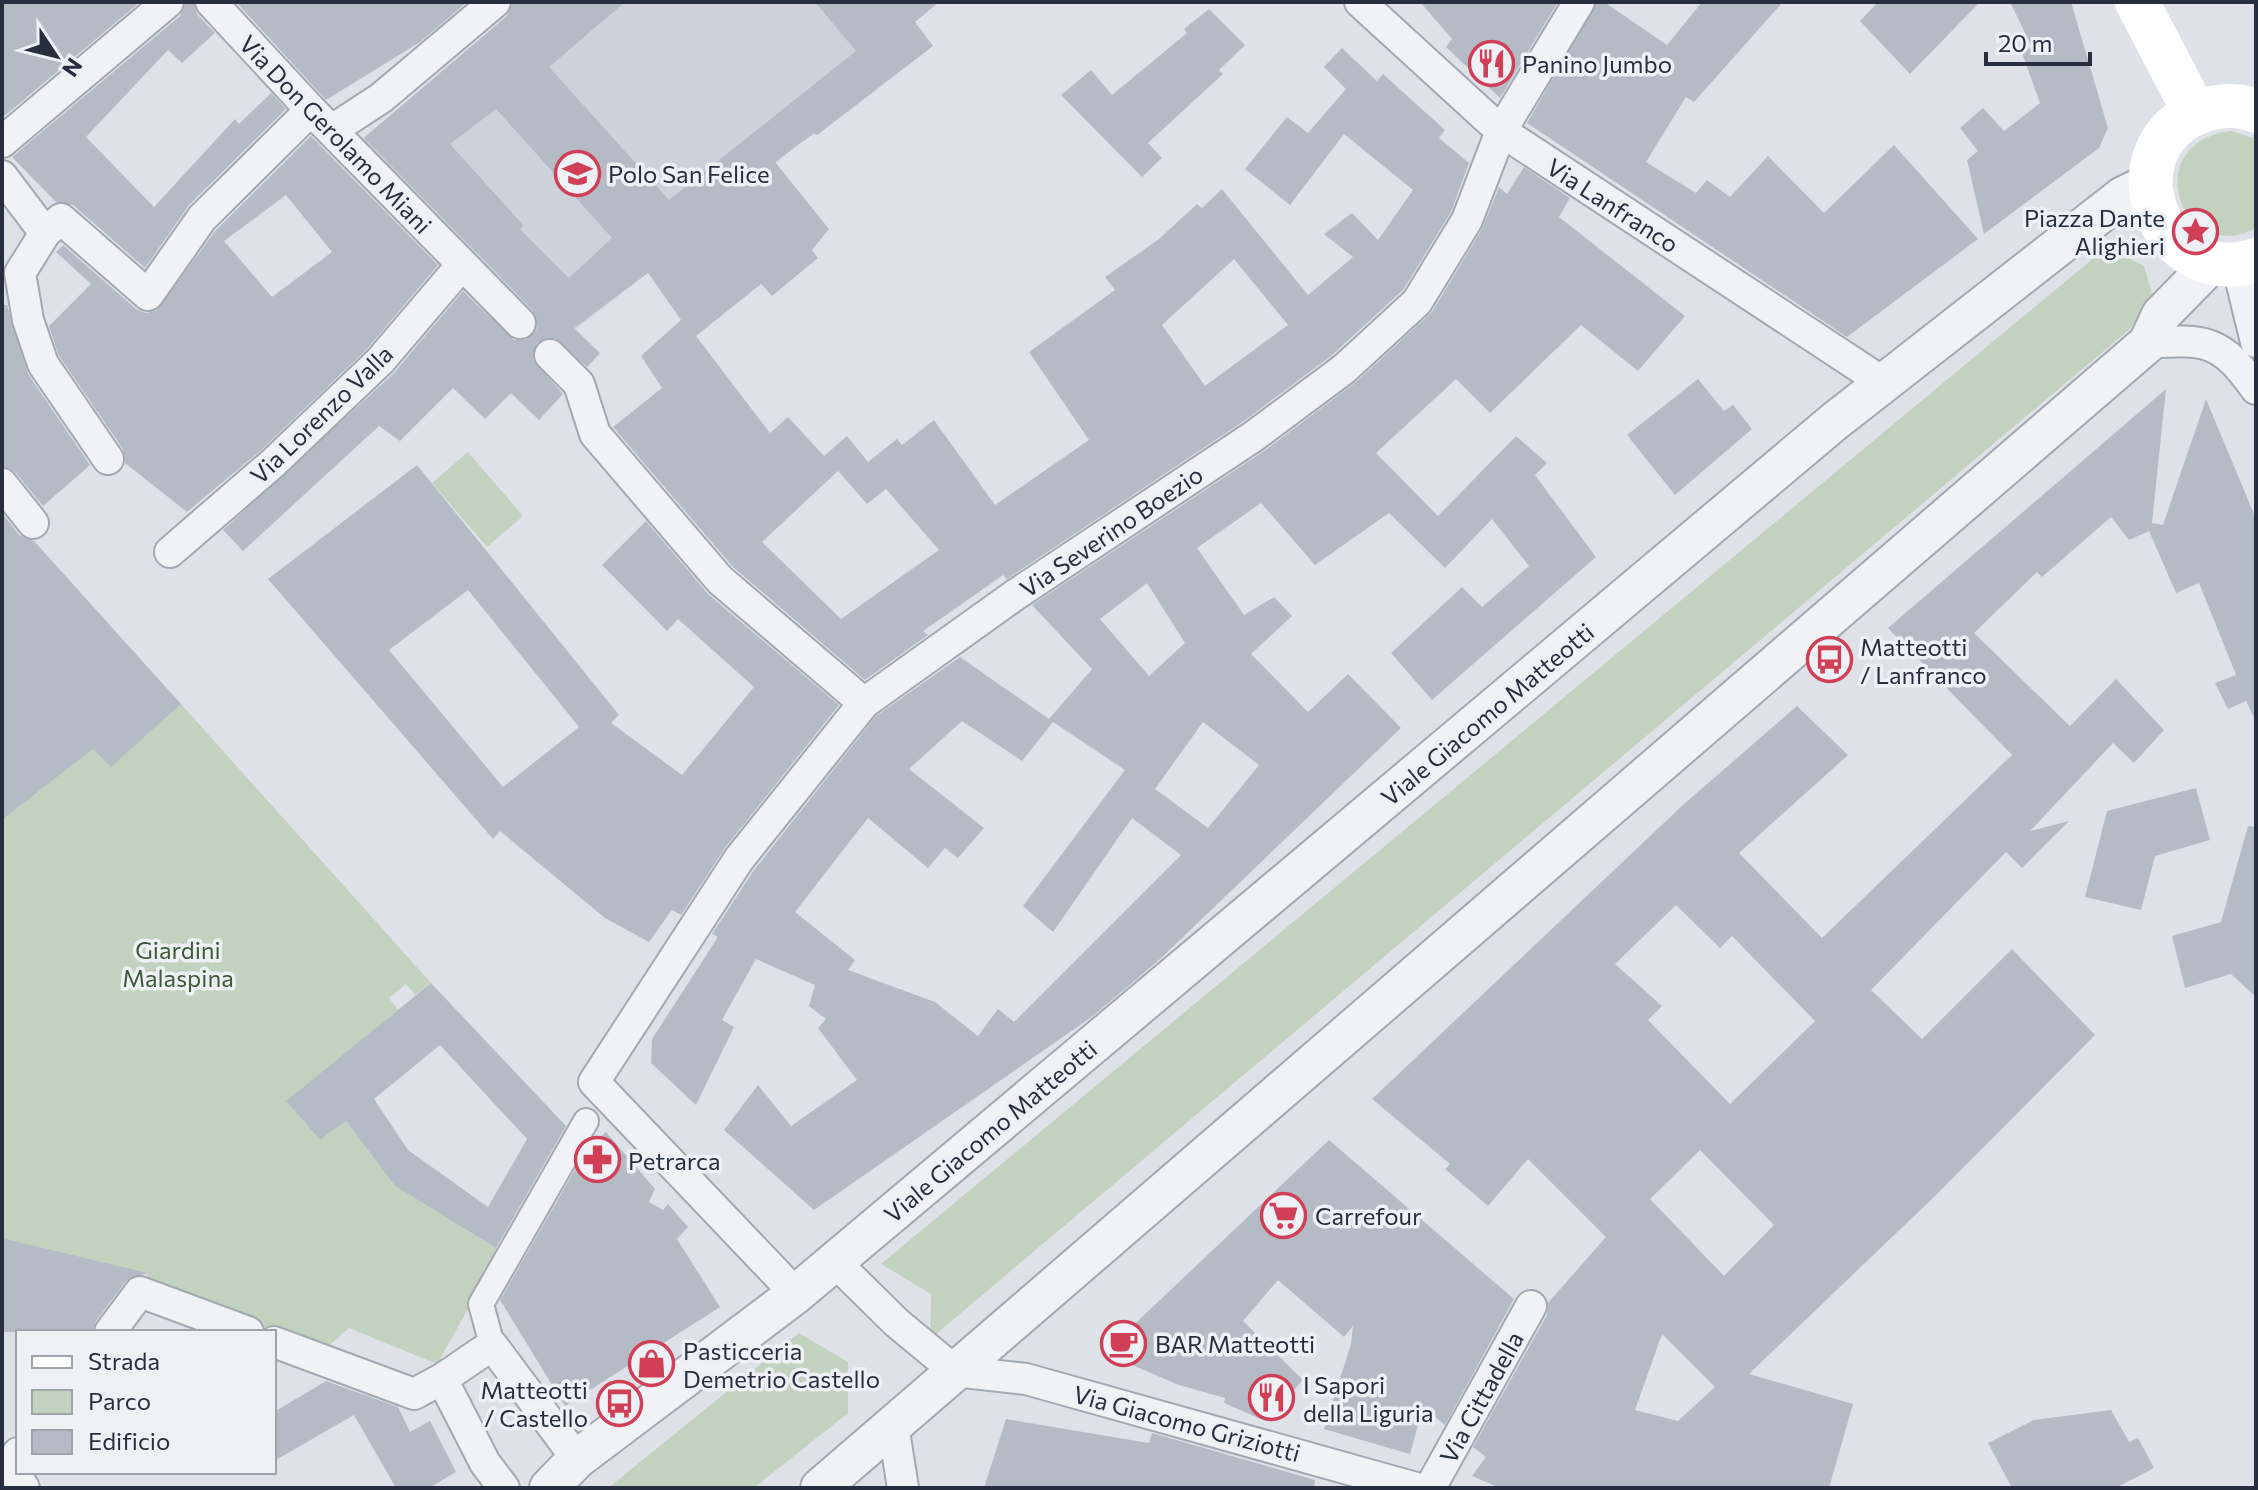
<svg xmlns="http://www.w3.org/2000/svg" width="2258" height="1490" font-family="Commissioner,sans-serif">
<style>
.built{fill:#ccd1da}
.green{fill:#c3d2be}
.building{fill:#b5bbc4;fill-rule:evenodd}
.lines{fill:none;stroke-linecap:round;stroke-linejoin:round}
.pedestrian-casing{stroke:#a3a9b2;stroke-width:28}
.minor-casing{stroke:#a3a9b2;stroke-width:34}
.tertiary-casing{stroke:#a3a9b2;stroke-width:42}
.pedestrian{stroke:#f0f2f6;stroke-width:24}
.minor{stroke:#f0f2f6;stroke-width:30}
.tertiary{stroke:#f0f2f6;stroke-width:38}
.secondary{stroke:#fff;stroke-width:44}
.labels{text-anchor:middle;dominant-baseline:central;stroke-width:7;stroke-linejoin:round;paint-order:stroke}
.poi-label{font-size:24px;fill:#272f3f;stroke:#edf0f5;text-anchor:start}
.street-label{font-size:24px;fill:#272f3f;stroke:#edf0f5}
.park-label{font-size:24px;fill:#3b5b34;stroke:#edf0f5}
</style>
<rect width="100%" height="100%" fill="#dee2e8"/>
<path class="built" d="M523,2H939L915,22L933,46L817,135L814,134L795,147L642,277L550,349L361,140Z"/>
<path class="green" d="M2231,131L2256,139V228C2182,268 2136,143 2231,131Z
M2107,247L2144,266L2156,307L930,1339L931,1294L881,1264Z
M468,452L523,516L487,547L432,483Z
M181,704L431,983L415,995L406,984L389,998L398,1010L286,1101L320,1140L346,1121L395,1186L501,1251L437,1364L349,1328L323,1351L152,1282L146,1274L2,1238V820L93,749L111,766Z
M799,1333L848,1362V1413L754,1488H608Z"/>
<path class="building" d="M2,2H140L2,118Z
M186,2H194L197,14L215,33L182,63L168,50L86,137L154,207L235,119L239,124L271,93L286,109L189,205L145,268L73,205L56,202L12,157L180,16Z
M236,2H467L420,42L326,100Z
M513,2H625L549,67L669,200L856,51L815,2H939L915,22L933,46L817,135L814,133L775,162L829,229L812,250L818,258L772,296L761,284L696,336L770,433L788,417L824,456L847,436L868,462L897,439L902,445L934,420L995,505L1089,440L1029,352L1115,290L1105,277L1159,239L1197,204L1202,208L1222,189L1308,295L1353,257L1324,234L1352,213L1378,240L1413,190L1344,134L1290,205L1245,169L1287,117L1308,133L1346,89L1324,67L1342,48L1377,81L1383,74L1445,130L1439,138L1469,163L1451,212L1403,290L1332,355L1244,421L1007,579L1003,575L959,606L923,631L928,635L865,680L733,567L613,427L662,388L641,356L681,320L648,273L574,328L600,353L587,367L555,338L537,343L533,360L563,394L539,420L511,393L485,419L453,388L400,441L379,426L243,551L223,530L393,374L463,291L514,340H525L537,329L533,310L364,138L507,16ZM496,109L612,238L569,278L520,229L523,225L450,144ZM1234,259L1288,325L1205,386L1162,325ZM838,471L867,504L886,489L939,550L841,619L762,542Z
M1420,2H1558L1500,98L1446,47L1452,39Z
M1597,2H1604L1667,45L1702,2H1783L1694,102L1686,97L1646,162L1696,193L1707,180L1730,197L1768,156L1824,213L1894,145L1978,239L1847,337L1527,123Z
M1878,2H1980L1910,74L1860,21Z
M2010,2H2071L2108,128L2099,148L1984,234L1967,160L1978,151L1960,128L1983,108L2004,131L2040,103L2022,53L2032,47Z
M1209,9L1245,45L1219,70L1223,74L1148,143L1162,158L1142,177L1061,95L1091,70L1112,95L1187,33L1184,29Z
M311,136L438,265L367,349L260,451L187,512L125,463L123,449L59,356L49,326L91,284L56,252L63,245L136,309L146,313L156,311L216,230ZM286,195L332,252L272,297L224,241Z
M1524,167L1570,198L1559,217L1685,316L1638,371L1581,325L1490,413L1456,379L1376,453L1438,516L1516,436L1547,463L1535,475L1596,557L1432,700L1391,653L1462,587L1482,607L1529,566L1492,519L1445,568L1389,513L1315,565L1261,503L1197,548L1244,615L1274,597L1292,616L1251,654L1308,712L1348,674L1401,728L1160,959L1093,1016L814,1210L724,1130L758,1085L791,1126L857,1080L818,1028L826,1019L809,1006L815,985L756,959L722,1020L734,1027L696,1105L651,1063L652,1039L718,937L712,934L754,870L876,716L960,657L1049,719L1092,669L1032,605L1264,451L1356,382L1432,312L1482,229L1499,187L1507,194ZM1147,583L1185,643L1149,676L1100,619ZM962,721L1022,761L1053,722L1125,770L1023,906L1053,932L1132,818L1181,855L1014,1022L998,1009L978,1036L935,1002L848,970L855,960L795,912L868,818L928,868L945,848L958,858L984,828L909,769ZM1203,722L1259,765L1208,828L1155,789Z
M2,305H7L28,374L90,465L43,506L16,473L2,466Z
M1698,379L1724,411L1733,405L1752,429L1675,495L1627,435Z
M2166,389L2152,523L2163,525L2206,399L2256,519V722L2246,701L2228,709L2215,683L2236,675L2199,583L2176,593L2149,531L2129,540L2111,517L2042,577L2037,572L1974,633L2070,726L2116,679L2164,730L2134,763L2113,743L2030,831L2069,821L2022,868L2006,852L1871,990L1922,1039L2012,949L2095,1035L1936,1195L1749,1374L1853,1404L1829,1488H1500L1472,1476L1486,1457L1473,1447L1547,1315L1548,1303L1606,1237L1528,1159L1488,1206L1445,1169L1450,1164L1372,1099L1684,804L1797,706L1848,755L1739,853L1822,938L2012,755L1888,628ZM1676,905L1720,948L1732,936L1815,1021L1730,1104L1648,1020L1662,1006L1615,964ZM1700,1150L1774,1225L1724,1276L1650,1199ZM1662,1334L1715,1387L1678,1421L1635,1410Z
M417,465L619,715L611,723L682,775L754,687L678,619L667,631L602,565L646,521L708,594L839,705L725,848L681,915L672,910L649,942L605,918L500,831L493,839L268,579ZM468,590L579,727L503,787L389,650Z
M2,513L19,535L34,541L181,704L111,767L93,749L2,820Z
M2196,788L2210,840L2155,856L2141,910L2085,897L2107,811Z
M2248,826L2256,827V997L2231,974L2185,988L2172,936L2221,922Z
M431,983L566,1126L496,1248L395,1186L346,1121L320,1140L286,1101ZM440,1045L527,1139L488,1207L408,1150L374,1099Z
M606,1132L655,1189L649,1202L663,1210L668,1204L688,1227L677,1239L720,1307L565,1406L500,1300L587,1149Z
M1329,1140L1514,1299L1445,1425L1423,1407L1410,1454L1324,1429L1351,1344L1353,1326L1344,1337L1278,1280L1243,1321L1303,1380L1265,1421L1224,1403L1225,1398L1179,1385L1104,1353Z
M2,1238L147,1273L126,1281L96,1321L92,1332H2Z
M326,1381L398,1407L410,1432L430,1421L456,1472L429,1488H396L354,1415L274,1461V1412Z
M2111,1410L2129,1442L2138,1438L2154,1468L2116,1488H2012L1988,1443L2034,1420Z
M1006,1419L1149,1443L1152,1433L1315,1480L1314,1488H984Z"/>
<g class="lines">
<defs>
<path id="pedestrian" d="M492,1345L481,1304L586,1121"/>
<path id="minor" d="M211,2L311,110L520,323
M1360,2L1501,131L1884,383
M332,130L381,98L495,2
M2,142L168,2
M2,176L45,233
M2237,264L2256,342
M2148,343C2207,339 2221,340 2256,389
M550,355L579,384L595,434L720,580L864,703
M108,459L43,364L28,320L20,273L45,233L61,219L148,295L202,218L311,110
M2,484L33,523
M170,552L272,464L380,361L461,266
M835,1262L897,1323L955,1371L1026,1379L1416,1488
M796,1294L594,1082L739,859L864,703L1015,595L1254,436L1344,369L1417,302L1467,220L1501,131L1579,2
M110,1332L140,1292L248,1332
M274,1342L414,1394L442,1379
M893,1425L903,1488
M18,1453L9,1466L24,1488
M504,1488L485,1463L442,1379L492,1345L577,1459
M1430,1488L1531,1306"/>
<path id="tertiary" d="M549,1488L577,1459L796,1294L1835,421L2123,196L2150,183
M820,1488L2148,343L2161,315L2212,263"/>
</defs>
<use href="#pedestrian" class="pedestrian-casing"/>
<use href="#minor" class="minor-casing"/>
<use href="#tertiary" class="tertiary-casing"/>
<use href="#pedestrian" class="pedestrian"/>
<use href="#minor" class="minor"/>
<use href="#tertiary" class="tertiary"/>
<path class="secondary" d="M2137,2L2195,113
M2256,111C2238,104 2219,105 2202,111C2106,145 2157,292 2256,260"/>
</g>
<defs>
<symbol id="restaurant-ring" viewBox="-11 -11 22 22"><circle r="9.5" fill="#edf0f5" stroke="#d03f56" stroke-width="1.5"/><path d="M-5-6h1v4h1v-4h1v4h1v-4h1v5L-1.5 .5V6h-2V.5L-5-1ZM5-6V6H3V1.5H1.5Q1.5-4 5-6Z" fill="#d03f56"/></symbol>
<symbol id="university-ring" viewBox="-11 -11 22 22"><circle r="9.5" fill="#edf0f5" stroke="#d03f56" stroke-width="1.5"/><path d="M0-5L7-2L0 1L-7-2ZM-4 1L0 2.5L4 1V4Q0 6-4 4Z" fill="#d03f56"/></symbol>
<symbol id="sight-ring" viewBox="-11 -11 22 22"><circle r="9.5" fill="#edf0f5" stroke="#d03f56" stroke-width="1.5"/><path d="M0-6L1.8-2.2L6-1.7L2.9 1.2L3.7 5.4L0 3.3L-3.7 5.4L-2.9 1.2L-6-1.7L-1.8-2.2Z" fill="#d03f56"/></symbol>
<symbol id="bus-ring" viewBox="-11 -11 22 22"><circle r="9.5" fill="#edf0f5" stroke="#d03f56" stroke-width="1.5"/><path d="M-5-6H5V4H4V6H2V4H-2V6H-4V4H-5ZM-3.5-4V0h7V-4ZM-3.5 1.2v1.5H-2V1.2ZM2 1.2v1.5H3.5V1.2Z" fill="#d03f56"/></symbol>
<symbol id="pharmacy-ring" viewBox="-11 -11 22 22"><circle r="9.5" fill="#edf0f5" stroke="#d03f56" stroke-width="1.5"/><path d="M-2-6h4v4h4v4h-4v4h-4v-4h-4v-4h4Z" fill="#d03f56"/></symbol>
<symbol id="supermarket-ring" viewBox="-11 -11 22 22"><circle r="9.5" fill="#edf0f5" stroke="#d03f56" stroke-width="1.5"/><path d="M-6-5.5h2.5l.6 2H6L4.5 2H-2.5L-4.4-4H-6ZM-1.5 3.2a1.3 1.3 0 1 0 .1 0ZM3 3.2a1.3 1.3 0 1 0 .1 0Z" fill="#d03f56"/></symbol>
<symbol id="cafe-ring" viewBox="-11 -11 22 22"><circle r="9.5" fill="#edf0f5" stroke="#d03f56" stroke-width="1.5"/><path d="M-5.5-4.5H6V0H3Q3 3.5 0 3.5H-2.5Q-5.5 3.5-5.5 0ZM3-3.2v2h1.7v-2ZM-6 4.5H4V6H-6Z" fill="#d03f56"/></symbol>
<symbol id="shop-ring" viewBox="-11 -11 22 22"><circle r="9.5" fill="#edf0f5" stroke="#d03f56" stroke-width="1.5"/><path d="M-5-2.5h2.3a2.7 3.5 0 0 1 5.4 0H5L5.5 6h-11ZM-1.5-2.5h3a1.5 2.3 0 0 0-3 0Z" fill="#d03f56"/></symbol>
</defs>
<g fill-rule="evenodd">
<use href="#restaurant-ring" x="1466" y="38" width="51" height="51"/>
<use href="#university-ring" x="552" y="148" width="51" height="51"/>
<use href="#sight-ring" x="2170" y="206" width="51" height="51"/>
<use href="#bus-ring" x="1804" y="634" width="51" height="51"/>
<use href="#pharmacy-ring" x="572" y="1134" width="51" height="51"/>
<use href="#supermarket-ring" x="1258" y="1190" width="51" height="51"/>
<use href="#cafe-ring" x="1098" y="1318" width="51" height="51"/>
<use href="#shop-ring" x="626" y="1338" width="51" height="51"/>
<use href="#restaurant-ring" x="1246" y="1372" width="51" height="51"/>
<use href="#bus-ring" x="594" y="1378" width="51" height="51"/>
</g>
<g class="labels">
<g class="poi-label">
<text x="1522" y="63">Panino Jumbo</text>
<text x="608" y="173">Polo San Felice</text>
<text x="2165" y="217" text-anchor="end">Piazza Dante<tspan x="2165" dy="28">Alighieri</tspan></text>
<text x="1860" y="646">Matteotti<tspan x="1860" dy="28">/ Lanfranco</tspan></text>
<text x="628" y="1160">Petrarca</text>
<text x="1315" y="1215">Carrefour</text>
<text x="1155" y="1343">BAR Matteotti</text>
<text x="683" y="1350">Pasticceria<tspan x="683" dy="28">Demetrio Castello</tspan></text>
<text x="1303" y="1384">I Sapori<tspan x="1303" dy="28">della Liguria</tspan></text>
<text x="588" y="1389" text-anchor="end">Matteotti<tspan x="588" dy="28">/ Castello</tspan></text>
</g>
<g class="street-label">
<text transform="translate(336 134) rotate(46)">Via Don Gerolamo Miani</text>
<text transform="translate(1613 205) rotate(33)">Via Lanfranco</text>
<text transform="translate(321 414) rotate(-44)">Via Lorenzo Valla</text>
<text transform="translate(1111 531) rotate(-34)">Via Severino Boezio</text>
<text transform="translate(1487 714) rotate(-40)">Viale Giacomo Matteotti</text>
<text transform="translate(990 1131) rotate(-40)">Viale Giacomo Matteotti</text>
<text transform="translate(1481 1397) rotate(-61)">Via Cittadella</text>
<text transform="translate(1187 1423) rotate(15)">Via Giacomo Griziotti</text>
</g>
<g class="park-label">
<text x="178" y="949">Giardini<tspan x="178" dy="28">Malaspina</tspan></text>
</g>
</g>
<rect width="2258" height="1490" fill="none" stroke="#272f3f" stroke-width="8"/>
<rect x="16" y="1330" width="260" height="144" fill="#edf0f5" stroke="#9ea3ac" stroke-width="2"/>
<rect x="32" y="1356" width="40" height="12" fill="#ffffff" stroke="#9ea3ac" stroke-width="2"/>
<text x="88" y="1370" font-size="24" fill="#272f3f">Strada</text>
<rect x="32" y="1390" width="40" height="24" fill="#c3d2be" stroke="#9ea3ac" stroke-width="2"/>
<text x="88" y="1410" font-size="24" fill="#272f3f">Parco</text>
<rect x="32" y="1430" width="40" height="24" fill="#b5bbc4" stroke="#9ea3ac" stroke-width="2"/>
<text x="88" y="1450" font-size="24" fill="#272f3f">Edificio</text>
<g transform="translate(56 56) rotate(125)" stroke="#edf0f5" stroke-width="6" paint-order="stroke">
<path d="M0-6L14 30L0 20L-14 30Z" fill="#272f3f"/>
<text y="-12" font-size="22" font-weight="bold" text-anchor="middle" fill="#272f3f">N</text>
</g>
<path d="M1986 52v12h104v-12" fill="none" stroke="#272f3f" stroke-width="4"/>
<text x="1998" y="52" font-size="24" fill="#272f3f" stroke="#edf0f5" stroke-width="6" paint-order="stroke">20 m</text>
</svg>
